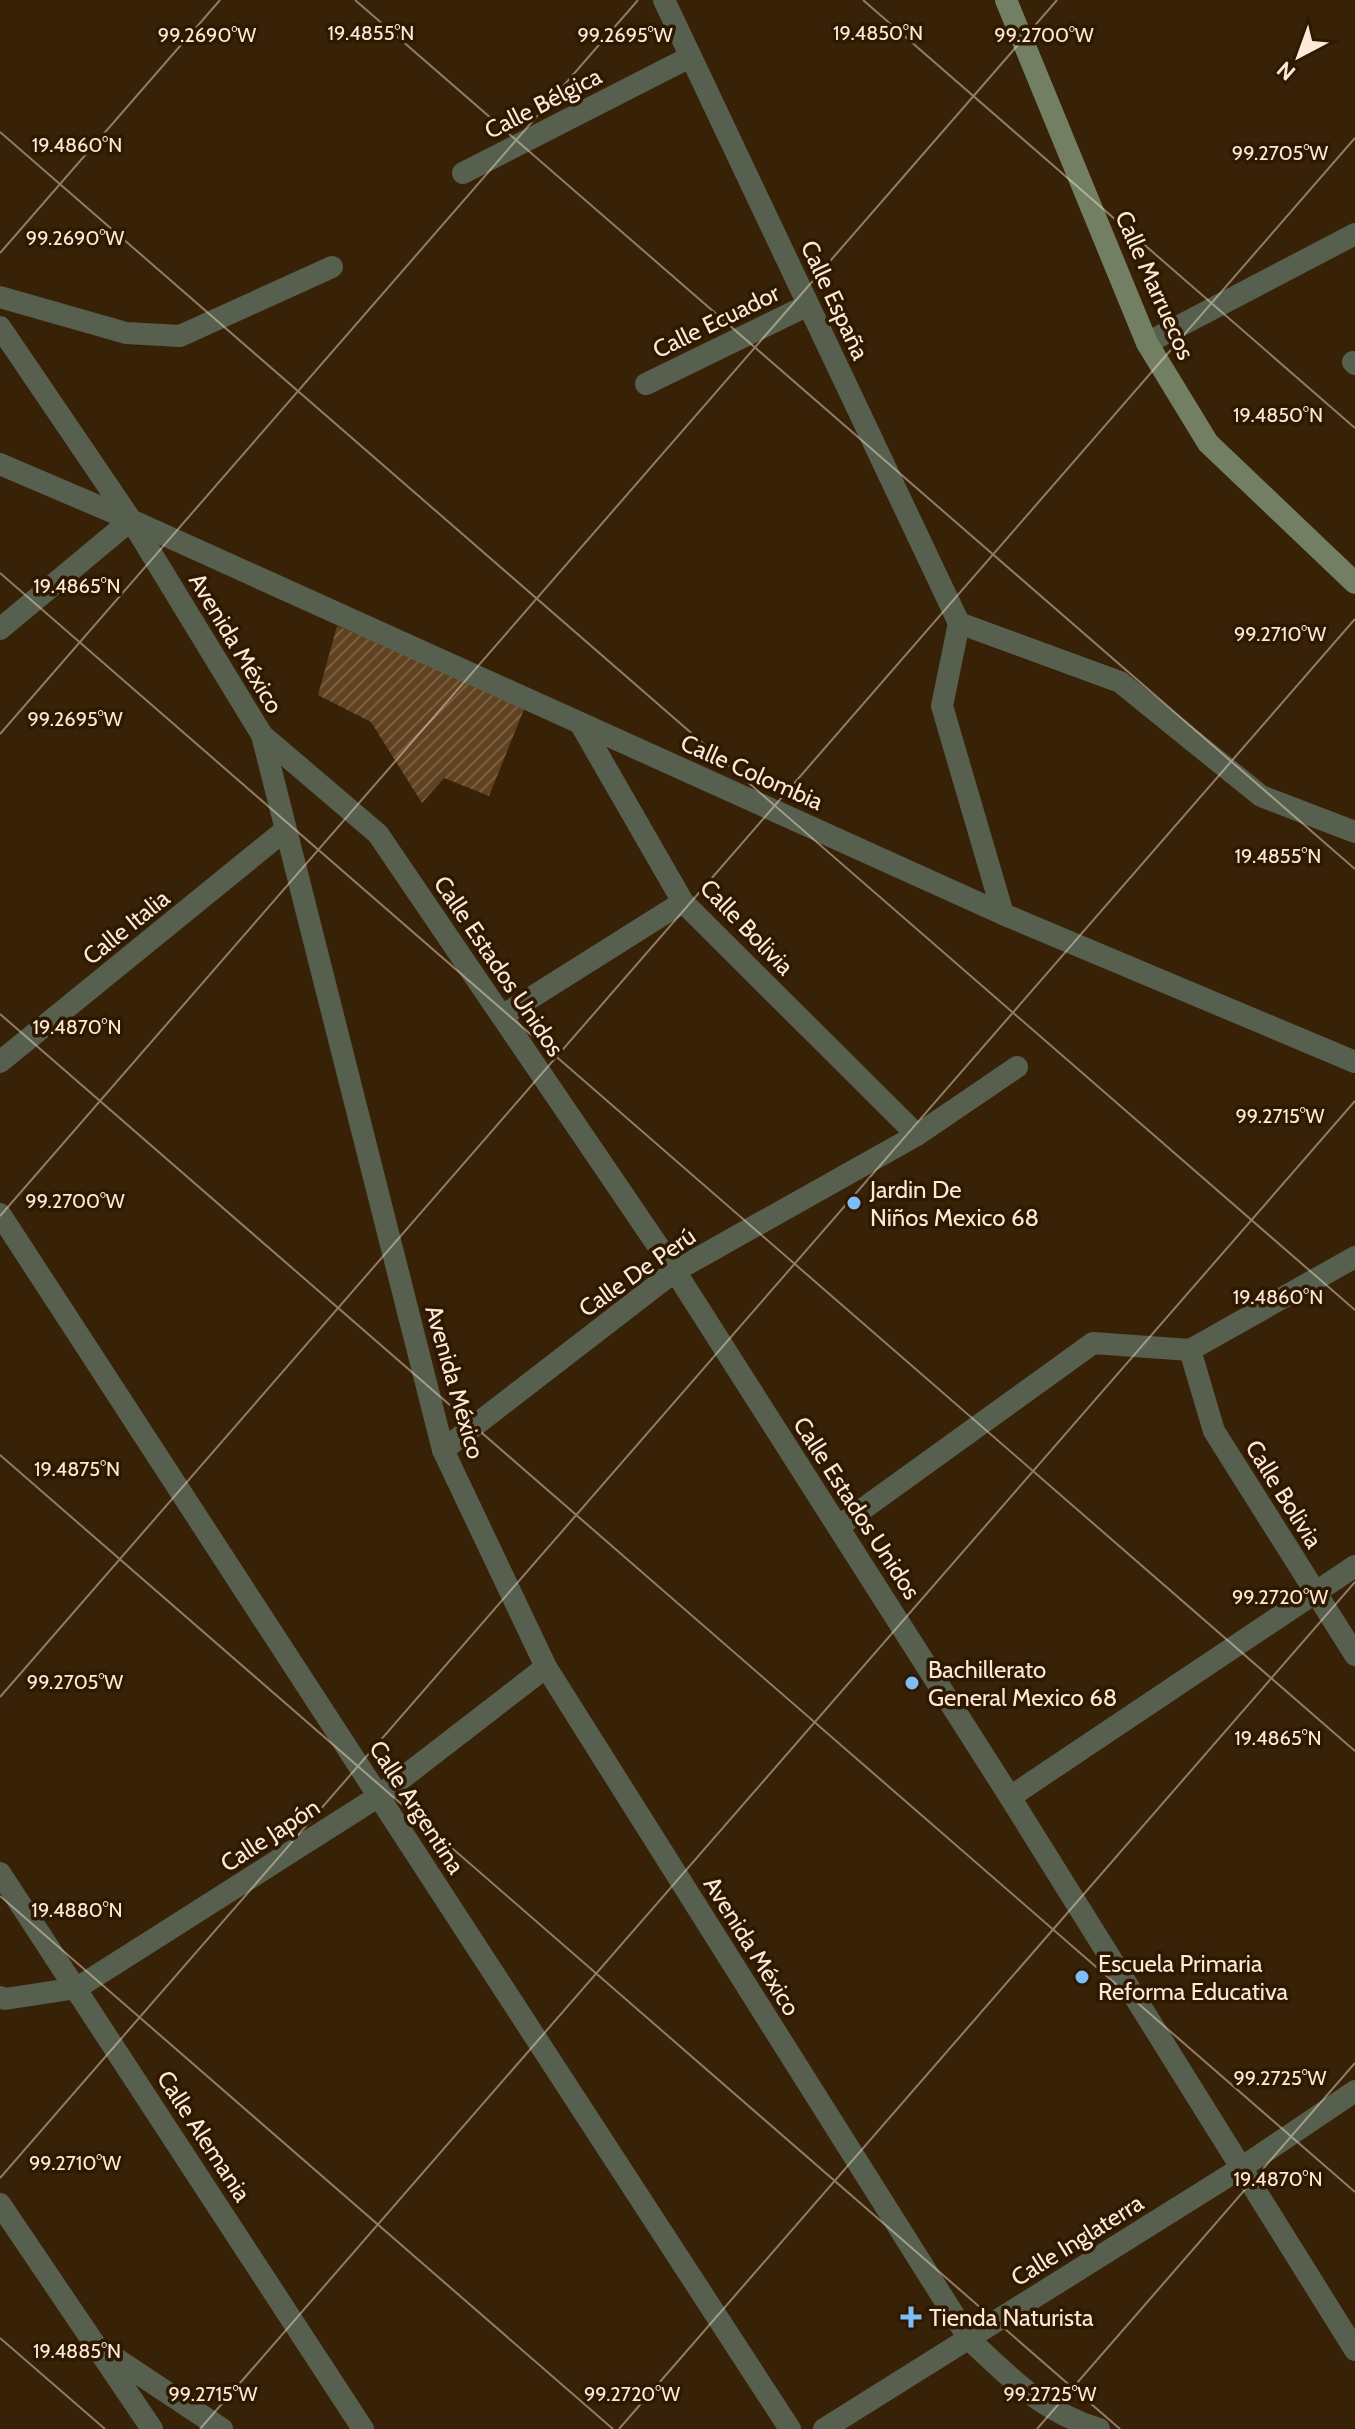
<svg xmlns="http://www.w3.org/2000/svg" width="1355" height="2429" font-family="Cabin,sans-serif">
<style>
.building{fill:url(#building-hatch)}
.lines{fill:none;stroke-linecap:round;stroke-linejoin:round}
.pedestrian{stroke:#575f4e;stroke-width:22}
.minor{stroke:#575f4e;stroke-width:22}
.tertiary{stroke:#575f4e;stroke-width:22}
.secondary{stroke:#727f62;stroke-width:22}
.ticks{fill:none;stroke:#fce9d7;stroke-width:2;stroke-opacity:0.45}
.poi-dot{fill:#7dbef9;stroke:#2e1800;stroke-width:3}
.labels{text-anchor:middle;dominant-baseline:central;stroke-width:7;stroke-linejoin:round;paint-order:stroke}
.street-label{font-size:24px;fill:#fce9d7;stroke:#2e1800}
.poi-label{font-size:24px;fill:#fce9d7;stroke:#2e1800;text-anchor:start}
.ticks-label{font-size:20px;text-anchor:middle;fill:#fce9d7;stroke:#2e1800;stroke-width:7;stroke-linejoin:round;paint-order:stroke}
</style>
<defs>
<pattern id="building-hatch" width="6" height="6" patternUnits="userSpaceOnUse" patternTransform="scale(2)"><rect width="6" height="6" fill="#614220"/><path d="M-1 1l2-2M0 6l6-6M5 7l2-2" fill="none" stroke="#795d40"/></pattern>
</defs>
<rect width="100%" height="100%" fill="#382207"/>
<path class="building" d="M337,626L527,702L489,796L444,778L422,803L371,722L318,695Z"/>
<g class="lines">
<path class="pedestrian" d="M1003,914L942,706L959,623L1120,682L1261,796L1355,832"/>
<path class="minor" d="M664,0L959,623
M463,173L690,57
M0,297L126,333L180,336L332,267
M1147,343L1355,234
M1353,362L1355,364
M646,384L808,305
M0,464L131,520L1003,914L1355,1062
M0,629L131,520
M580,723L683,902L917,1135
M262,735L378,834L675,1271L1010,1797L1355,2350
M502,1016L683,902
M0,1062L284,831
M0,1214L790,2429
M1190,1350L1214,1431L1355,1655
M443,1450L675,1271L917,1135L1017,1067
M838,1527L1093,1343L1190,1350L1355,1257
M1010,1797L1355,1566
M0,1873L363,2429
M0,1997L5,1999L77,1988L379,1796L546,1667
M0,2204L152,2429
M103,2350L222,2429
M824,2429L1241,2168L1355,2091"/>
<path class="tertiary" d="M0,327L131,520L262,735L443,1450L546,1667L969,2339C1011,2379 1042,2411 1099,2429"/>
<path class="secondary" d="M1006,0L1147,343L1208,443L1355,583"/>
</g>
<path class="ticks" d="M355,0L1355,869M863,0L1355,428M0,132L1355,1310M0,253L220,0M0,573L1355,1751M0,734L638,0M0,1014L1355,2192M0,1216L1057,0M0,1455L1120,2429M0,1697L1355,138M0,1896L613,2429M0,2178L1355,619M0,2338L105,2429M200,2429L1355,1101M619,2429L1355,1582M1037,2429L1355,2063"/>
<g class="poi-dot">
<circle cx="854" cy="1203" r="8"/>
<circle cx="912" cy="1683" r="8"/>
<circle cx="1082" cy="1977" r="8"/>
<path d="M907 2305h8v8h8v8h-8v8h-8v-8h-8v-8h8z"/>
</g>
<g class="labels">
<g class="street-label">
<text transform="translate(543 103) rotate(-27)">Calle Bélgica</text>
<text transform="translate(1155 285) rotate(66)">Calle Marruecos</text>
<text transform="translate(835 300) rotate(65)">Calle España</text>
<text transform="translate(716 321) rotate(-26)">Calle Ecuador</text>
<text transform="translate(236 643) rotate(59)">Avenida México</text>
<text transform="translate(752 772) rotate(24)">Calle Colombia</text>
<text transform="translate(126 927) rotate(-39)">Calle Italia</text>
<text transform="translate(747 927) rotate(46)">Calle Bolivia</text>
<text transform="translate(499 966) rotate(56)">Calle Estados Unidos</text>
<text transform="translate(637 1272) rotate(-35)">Calle De Perú</text>
<text transform="translate(455 1382) rotate(74)">Avenida México</text>
<text transform="translate(1284 1494) rotate(58)">Calle Bolivia</text>
<text transform="translate(857 1508) rotate(57)">Calle Estados Unidos</text>
<text transform="translate(417 1807) rotate(57)">Calle Argentina</text>
<text transform="translate(270 1835) rotate(-33)">Calle Japón</text>
<text transform="translate(752 1946) rotate(58)">Avenida México</text>
<text transform="translate(204 2136) rotate(57)">Calle Alemania</text>
<text transform="translate(1077 2240) rotate(-32)">Calle Inglaterra</text>
</g>
<g class="poi-label">
<text x="870" y="1189">Jardin De<tspan x="870" dy="28">Niños Mexico 68</tspan></text>
<text x="928" y="1669">Bachillerato<tspan x="928" dy="28">General Mexico 68</tspan></text>
<text x="1098" y="1963">Escuela Primaria<tspan x="1098" dy="28">Reforma Educativa</tspan></text>
<text x="929" y="2317">Tienda Naturista</text>
</g>
</g>
<g class="ticks-label">
<text x="371" y="40">19.4855°N</text>
<text x="878" y="40">19.4850°N</text>
<text x="207" y="42">99.2690°W</text>
<text x="625" y="42">99.2695°W</text>
<text x="1044" y="42">99.2700°W</text>
<text x="77" y="152">19.4860°N</text>
<text x="1280" y="160">99.2705°W</text>
<text x="75" y="245">99.2690°W</text>
<text x="1278" y="422">19.4850°N</text>
<text x="77" y="593">19.4865°N</text>
<text x="1280" y="641">99.2710°W</text>
<text x="75" y="726">99.2695°W</text>
<text x="1278" y="863">19.4855°N</text>
<text x="77" y="1034">19.4870°N</text>
<text x="1280" y="1123">99.2715°W</text>
<text x="75" y="1208">99.2700°W</text>
<text x="1278" y="1304">19.4860°N</text>
<text x="77" y="1476">19.4875°N</text>
<text x="1280" y="1604">99.2720°W</text>
<text x="75" y="1689">99.2705°W</text>
<text x="1278" y="1745">19.4865°N</text>
<text x="77" y="1917">19.4880°N</text>
<text x="1280" y="2085">99.2725°W</text>
<text x="75" y="2170">99.2710°W</text>
<text x="1278" y="2186">19.4870°N</text>
<text x="77" y="2358">19.4885°N</text>
<text x="213" y="2401">99.2715°W</text>
<text x="632" y="2401">99.2720°W</text>
<text x="1050" y="2401">99.2725°W</text>
</g>
<g transform="translate(1299 56) rotate(221)" stroke="#2e1800" stroke-width="6" paint-order="stroke">
<path d="M0-6L14 30L0 20L-14 30Z" fill="#fce9d7"/>
<text y="-12" font-size="22" font-weight="bold" text-anchor="middle" fill="#fce9d7">N</text>
</g>
</svg>
